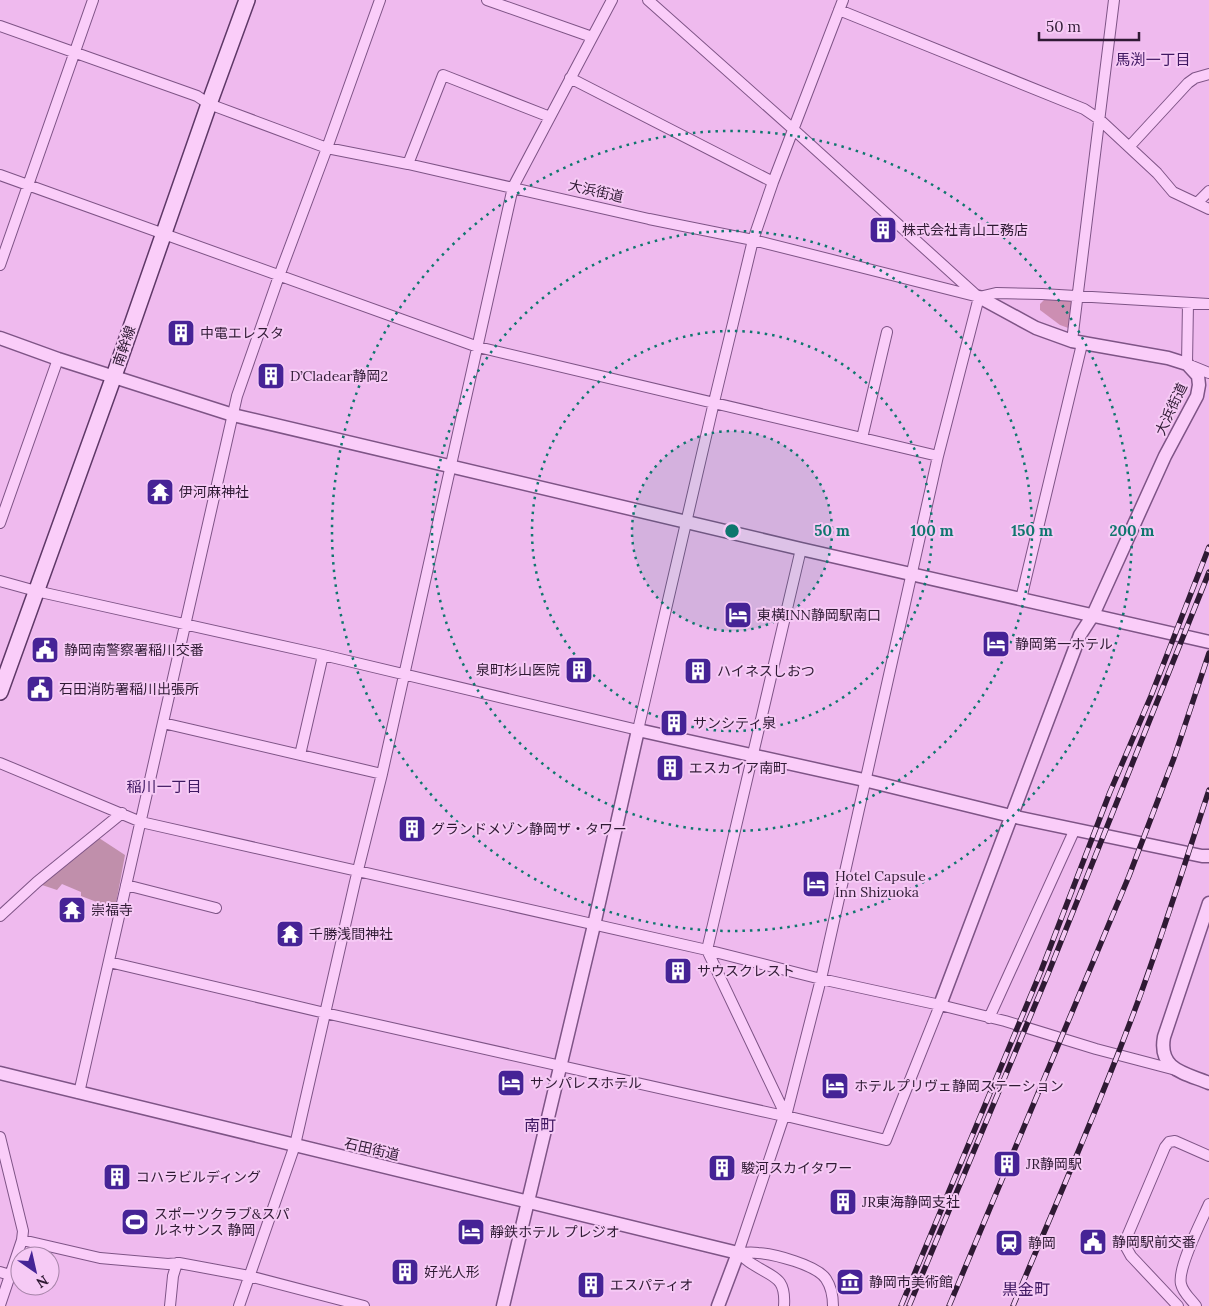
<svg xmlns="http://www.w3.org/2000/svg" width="1209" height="1306" font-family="Lora,'Noto Sans JP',serif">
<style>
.green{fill:#cc8eb2}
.cemetery{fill:#c08fab}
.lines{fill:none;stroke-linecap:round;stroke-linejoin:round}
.minor-casing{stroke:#7e5486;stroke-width:12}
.tertiary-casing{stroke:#7e5486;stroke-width:15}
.secondary-casing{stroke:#5e3867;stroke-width:18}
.minor{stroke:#facdf9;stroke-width:10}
.tertiary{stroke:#facdf9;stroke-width:12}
.secondary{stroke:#facdf9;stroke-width:15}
.rail-casing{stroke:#2f1a34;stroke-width:5.5}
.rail{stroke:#f6caf5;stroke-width:4;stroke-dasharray:11;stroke-linecap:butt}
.ring{fill:none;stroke:#0f766e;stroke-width:2.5;stroke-dasharray:2.5 5}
.labels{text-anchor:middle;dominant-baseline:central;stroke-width:4;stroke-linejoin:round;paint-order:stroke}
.street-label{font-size:14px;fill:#2f1a34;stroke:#f6caf5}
.poi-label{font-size:14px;fill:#2f1a34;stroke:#f6caf5;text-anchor:start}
.neighbourhood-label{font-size:15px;fill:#3f1862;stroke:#f6caf5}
.quarter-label{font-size:16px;fill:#3f1862;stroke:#f6caf5}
.centre{fill:#0f766e;stroke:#f6caf5;stroke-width:2.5}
.ring-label{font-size:15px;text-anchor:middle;font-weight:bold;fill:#0f766e;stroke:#f6caf5;stroke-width:4;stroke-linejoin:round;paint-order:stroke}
</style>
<rect width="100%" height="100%" fill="#efbaee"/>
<path class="green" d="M1045,299L1075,300L1071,329L1060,325L1040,310V304Z"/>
<path class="cemetery" d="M99,838L125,855L115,909L81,896V892L62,884L57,890L42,885L48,878Z"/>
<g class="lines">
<defs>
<path id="minor" d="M487,0L592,37
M648,0L793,129L976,295
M839,10L1084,109L1099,119L1157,173L1173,192L1209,209
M0,26L197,96L209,104L327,148L408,164L649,219L753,240L979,297L996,293L1042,294L1209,304
M570,78L773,182
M1129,147L1188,83L1195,78L1209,74
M408,164L443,75L550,117
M0,175L478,347L938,456
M1197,203L1209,191
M0,265L93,0
M1188,303L1187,364L1209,373
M1072,341L1114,0
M862,438L887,332
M0,523L58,359
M0,581L36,591L323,655L638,730L714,402L753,240L773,182L843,0
M1021,599L1082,344
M163,723L382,774
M300,755L323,655
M0,763L141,822L707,950L821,979L940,1005L1005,1021L1096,1049L1176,1070
M126,885L216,908
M0,916L37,882L122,813
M109,962L325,1013L784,1116
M940,1005L886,1140L786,1116L821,979L938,456L979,297
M989,1018L1075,829
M79,1093L237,396L279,276L327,148L380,0
M0,1137L23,1231L22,1240L0,1305
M22,1240L100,1258L168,1264L179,1263L249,1276L364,1306
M738,1253L784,1116H786L707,950L801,549
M738,1253C744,1253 751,1252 758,1253C774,1254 817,1265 826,1279C832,1288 833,1297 833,1306
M738,1253C743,1257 748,1262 754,1265C774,1278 786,1277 784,1306
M0,1272L10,1275
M170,1306L173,1276L177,1263
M239,1306L295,1145L355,882L382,774L513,187L612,0
M1178,1306L1131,1256L1126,1247V1239L1165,1147L1169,1142L1175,1141L1209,1156
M1196,1306C1191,1299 1183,1293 1181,1284C1177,1268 1202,1220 1209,1204"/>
<path id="tertiary" d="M0,338L58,359L233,415L801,549L1209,642
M1209,903L1164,1037C1158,1070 1185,1073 1209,1083
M940,1005L1080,635L1093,615L1165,456L1197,396L1199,385L1198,376L1187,364L1168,358L1072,341L1036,328L979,297
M0,1073L738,1253L718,1306
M503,1306L594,925L638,730L864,780L1011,816L1202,856H1209"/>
<path id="secondary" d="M0,692L114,376L209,104L247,0"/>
</defs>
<use href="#minor" class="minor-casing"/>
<use href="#tertiary" class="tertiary-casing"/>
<use href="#secondary" class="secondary-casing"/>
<use href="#minor" class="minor"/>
<use href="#tertiary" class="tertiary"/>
<use href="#secondary" class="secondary"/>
<defs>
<path id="rail" d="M901,1306L1041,971L1110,792L1151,696L1209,547
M909,1306L1048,974L1209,572
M949,1306L1129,876L1174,758L1209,653
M1013,1306C1051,1215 1091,1125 1126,1033C1157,954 1182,871 1209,790"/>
</defs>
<use href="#rail" class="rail-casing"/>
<use href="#rail" class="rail"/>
</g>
<circle cx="732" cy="531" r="100" fill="#0f766e" fill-opacity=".12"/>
<g class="ring">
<circle cx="732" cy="531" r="100"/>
<circle cx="732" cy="531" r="200"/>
<circle cx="732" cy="531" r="300"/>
<circle cx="732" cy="531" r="400"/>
</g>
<defs>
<symbol id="building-square" viewBox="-11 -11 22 22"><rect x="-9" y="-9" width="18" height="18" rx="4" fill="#462396" stroke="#f6caf5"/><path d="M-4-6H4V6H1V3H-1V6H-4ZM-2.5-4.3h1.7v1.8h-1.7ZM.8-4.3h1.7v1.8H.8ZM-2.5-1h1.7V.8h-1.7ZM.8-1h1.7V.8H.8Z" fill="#fff"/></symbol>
<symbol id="temple-square" viewBox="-11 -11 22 22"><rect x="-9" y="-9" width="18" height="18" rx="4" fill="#462396" stroke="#f6caf5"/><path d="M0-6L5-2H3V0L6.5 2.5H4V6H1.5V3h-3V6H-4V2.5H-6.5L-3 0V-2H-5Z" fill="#fff"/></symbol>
<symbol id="hotel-square" viewBox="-11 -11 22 22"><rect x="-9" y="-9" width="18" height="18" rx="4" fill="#462396" stroke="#f6caf5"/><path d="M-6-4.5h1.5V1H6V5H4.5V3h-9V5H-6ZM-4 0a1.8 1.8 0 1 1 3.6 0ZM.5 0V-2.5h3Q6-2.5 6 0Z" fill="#fff"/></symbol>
<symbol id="civic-square" viewBox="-11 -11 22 22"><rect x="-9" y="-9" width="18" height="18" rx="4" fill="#462396" stroke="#f6caf5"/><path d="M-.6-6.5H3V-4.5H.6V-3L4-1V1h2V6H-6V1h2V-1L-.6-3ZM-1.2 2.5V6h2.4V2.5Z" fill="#fff"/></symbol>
<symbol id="stadium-square" viewBox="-11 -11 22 22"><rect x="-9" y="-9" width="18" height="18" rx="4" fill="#462396" stroke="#f6caf5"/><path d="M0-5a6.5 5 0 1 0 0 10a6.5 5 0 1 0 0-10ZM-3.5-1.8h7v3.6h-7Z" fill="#fff"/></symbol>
<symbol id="station-square" viewBox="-11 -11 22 22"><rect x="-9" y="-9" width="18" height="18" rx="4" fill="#462396" stroke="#f6caf5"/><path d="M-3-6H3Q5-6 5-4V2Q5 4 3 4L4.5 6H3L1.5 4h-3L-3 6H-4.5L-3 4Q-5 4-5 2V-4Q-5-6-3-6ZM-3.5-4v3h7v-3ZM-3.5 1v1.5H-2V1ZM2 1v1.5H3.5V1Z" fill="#fff"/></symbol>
<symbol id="museum-square" viewBox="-11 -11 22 22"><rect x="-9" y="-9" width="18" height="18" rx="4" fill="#462396" stroke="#f6caf5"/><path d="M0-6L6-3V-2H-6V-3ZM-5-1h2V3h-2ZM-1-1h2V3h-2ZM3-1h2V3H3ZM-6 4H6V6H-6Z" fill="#fff"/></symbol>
</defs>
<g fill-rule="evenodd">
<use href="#building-square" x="867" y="214" width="32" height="32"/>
<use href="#building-square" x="165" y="317" width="32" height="32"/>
<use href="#building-square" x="255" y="360" width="32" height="32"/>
<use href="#temple-square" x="144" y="476" width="32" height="32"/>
<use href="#hotel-square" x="722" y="599" width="32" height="32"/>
<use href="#hotel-square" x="980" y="628" width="32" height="32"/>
<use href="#civic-square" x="29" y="634" width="32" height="32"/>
<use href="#building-square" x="563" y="654" width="32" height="32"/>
<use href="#building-square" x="682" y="655" width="32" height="32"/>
<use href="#civic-square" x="24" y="673" width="32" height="32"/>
<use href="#building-square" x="658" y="707" width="32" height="32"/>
<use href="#building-square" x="654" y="752" width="32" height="32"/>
<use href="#building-square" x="396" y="813" width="32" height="32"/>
<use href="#hotel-square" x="800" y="868" width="32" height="32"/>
<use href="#temple-square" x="56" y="894" width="32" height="32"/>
<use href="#temple-square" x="274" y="918" width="32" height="32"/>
<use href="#building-square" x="662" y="955" width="32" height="32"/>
<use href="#hotel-square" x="495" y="1067" width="32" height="32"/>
<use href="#hotel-square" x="819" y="1070" width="32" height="32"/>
<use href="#building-square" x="991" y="1148" width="32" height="32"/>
<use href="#building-square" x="706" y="1152" width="32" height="32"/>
<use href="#building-square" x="101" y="1161" width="32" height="32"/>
<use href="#building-square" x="827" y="1186" width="32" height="32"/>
<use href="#stadium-square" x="119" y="1206" width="32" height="32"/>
<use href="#hotel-square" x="455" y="1216" width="32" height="32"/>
<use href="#civic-square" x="1077" y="1226" width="32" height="32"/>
<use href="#station-square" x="993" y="1227" width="32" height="32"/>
<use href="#building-square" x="389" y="1256" width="32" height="32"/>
<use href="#museum-square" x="834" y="1266" width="32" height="32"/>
<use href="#building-square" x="575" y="1269" width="32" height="32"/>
</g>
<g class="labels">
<g class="street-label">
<text transform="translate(596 191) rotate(13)">大浜街道</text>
<text transform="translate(124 346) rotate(-71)">南幹線</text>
<text transform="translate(1171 409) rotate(-65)">大浜街道</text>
<text transform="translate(372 1149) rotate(13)">石田街道</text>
</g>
<g class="poi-label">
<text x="902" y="230">株式会社青山工務店</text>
<text x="200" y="333">中電エレスタ</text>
<text x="290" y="376">D’Cladear静岡2</text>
<text x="179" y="492">伊河麻神社</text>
<text x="757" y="615">東横INN静岡駅南口</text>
<text x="1015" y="644">静岡第一ホテル</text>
<text x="64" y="650">静岡南警察署稲川交番</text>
<text x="560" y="670" text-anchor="end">泉町杉山医院</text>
<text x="717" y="671">ハイネスしおつ</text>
<text x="59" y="689">石田消防署稲川出張所</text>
<text x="693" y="723">サンシティ泉</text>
<text x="689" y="768">エスカイア南町</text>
<text x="431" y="829">グランドメゾン静岡ザ・タワー</text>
<text x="835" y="876">Hotel Capsule<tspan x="835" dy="16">Inn Shizuoka</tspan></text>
<text x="91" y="910">崇福寺</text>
<text x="309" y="934">千勝浅間神社</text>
<text x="697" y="971">サウスクレスト</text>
<text x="530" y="1083">サンパレスホテル</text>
<text x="854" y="1086">ホテルプリヴェ静岡ステーション</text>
<text x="1026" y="1164">JR静岡駅</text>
<text x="741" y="1168">駿河スカイタワー</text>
<text x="136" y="1177">コハラビルディング</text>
<text x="862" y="1202">JR東海静岡支社</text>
<text x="154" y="1214">スポーツクラブ&amp;スパ<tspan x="154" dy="16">ルネサンス 静岡</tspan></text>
<text x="490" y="1232">靜鉄ホテル プレジオ</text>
<text x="1112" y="1242">静岡駅前交番</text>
<text x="1028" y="1243">静岡</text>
<text x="424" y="1272">好光人形</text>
<text x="869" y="1282">静岡市美術館</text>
<text x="610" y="1285">エスパティオ</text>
</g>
<g class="neighbourhood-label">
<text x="1153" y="59">馬渕一丁目</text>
<text x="164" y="786">稲川一丁目</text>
</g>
<g class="quarter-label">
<text x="540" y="1125">南町</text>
<text x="1026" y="1289">黒金町</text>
</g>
</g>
<circle cx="732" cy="531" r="8" class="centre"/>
<g class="ring-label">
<text x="832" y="536">50 m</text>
<text x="932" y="536">100 m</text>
<text x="1032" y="536">150 m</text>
<text x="1132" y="536">200 m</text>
</g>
<g transform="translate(35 1271) rotate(146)"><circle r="24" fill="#f6caf5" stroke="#a684a8"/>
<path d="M0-4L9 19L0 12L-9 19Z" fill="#462396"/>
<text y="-8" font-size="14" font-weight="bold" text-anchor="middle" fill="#2f1a34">N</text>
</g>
<path d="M1039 32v8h100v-8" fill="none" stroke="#2f1a34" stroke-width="2.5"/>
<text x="1046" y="32" font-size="15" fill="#2f1a34" stroke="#f6caf5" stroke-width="4" paint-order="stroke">50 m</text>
</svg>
